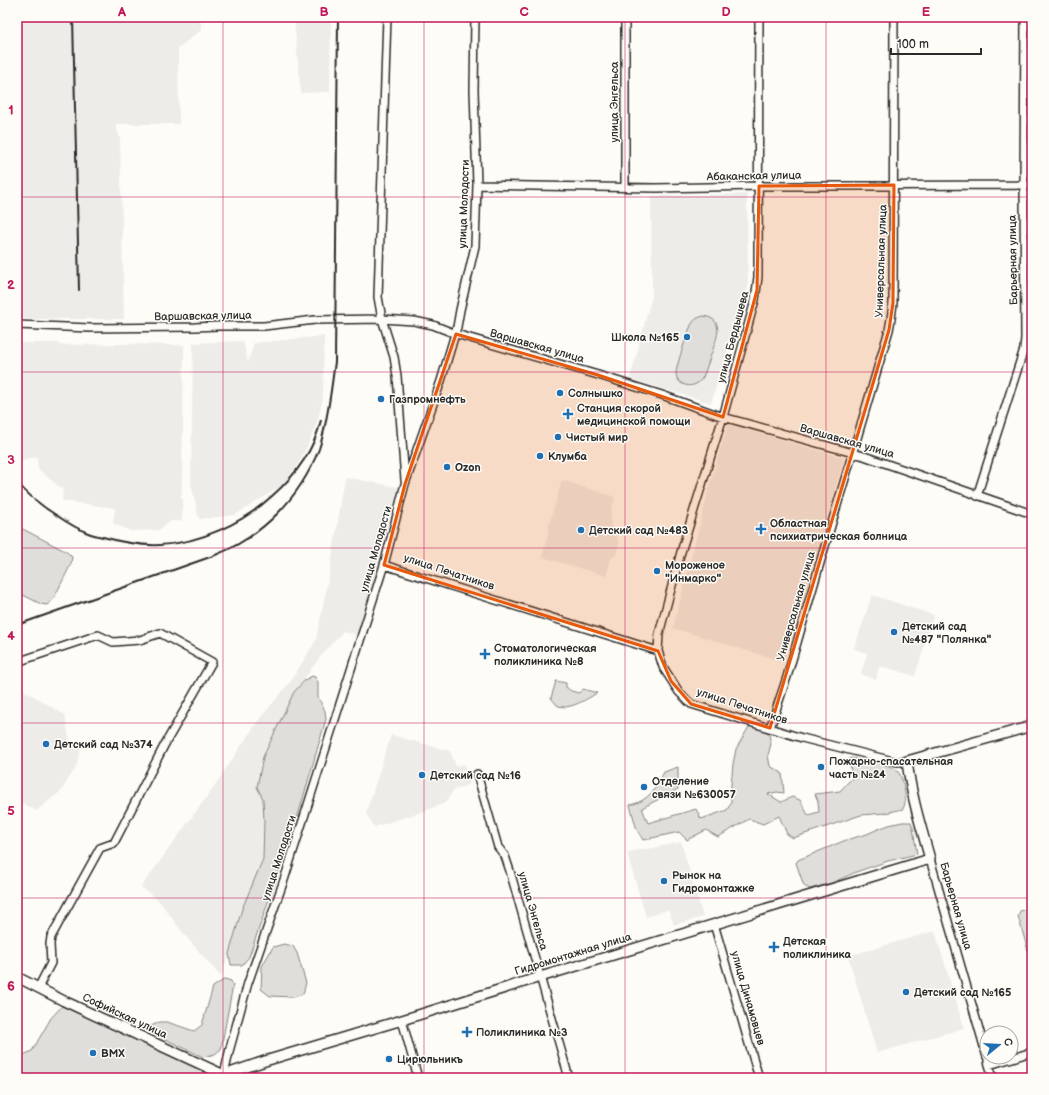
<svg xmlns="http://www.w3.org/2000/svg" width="1049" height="1095" font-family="'Balsamiq Sans',sans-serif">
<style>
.built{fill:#edece8}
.green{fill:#dfdeda;stroke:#858482}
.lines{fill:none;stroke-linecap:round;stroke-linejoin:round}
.minor-casing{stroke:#2b2b2b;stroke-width:10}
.major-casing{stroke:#2b2b2b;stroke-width:12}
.minor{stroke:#fdfcf7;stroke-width:7}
.major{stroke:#fdfcf7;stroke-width:9}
.rail{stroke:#2b2b2b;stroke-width:2}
.marked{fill:#e8590c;fill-opacity:0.2;stroke:#e8590c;stroke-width:3;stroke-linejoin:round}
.grid{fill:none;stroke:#c2185b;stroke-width:1;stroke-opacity:0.55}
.poi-dot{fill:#1f6fb2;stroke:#fdfcf7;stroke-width:1.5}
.labels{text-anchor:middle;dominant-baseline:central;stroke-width:3;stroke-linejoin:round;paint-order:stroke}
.street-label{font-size:11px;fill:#2b2b2b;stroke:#fdfcf7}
.poi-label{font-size:11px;font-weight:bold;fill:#2b2b2b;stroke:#fdfcf7;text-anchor:start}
.neatline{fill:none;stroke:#c2185b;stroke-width:1.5}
.grid-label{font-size:13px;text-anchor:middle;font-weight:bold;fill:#c2185b}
</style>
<rect width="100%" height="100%" fill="#fdfcf7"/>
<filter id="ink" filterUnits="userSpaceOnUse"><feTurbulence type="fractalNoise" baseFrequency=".025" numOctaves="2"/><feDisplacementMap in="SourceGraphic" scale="8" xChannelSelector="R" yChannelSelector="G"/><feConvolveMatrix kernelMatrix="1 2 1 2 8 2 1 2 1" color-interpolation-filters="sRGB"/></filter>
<g filter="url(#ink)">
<path class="built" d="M17,17H201V30L178,48L179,124H115L120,138L124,319H17Z
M278,17H331L330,92L301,93L294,19Z
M747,194L748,288L711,403L630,379L652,296L651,196Z
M324,336L323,398L317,422L307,447L297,466L283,485L235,515L199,519L191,484L193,343L243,341L248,363L254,343Z
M17,343H59V345L128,344L184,345L182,483L181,499H183L182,521H171L159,530L130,531L113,523L115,508L62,501L63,490L38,469L37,457L17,461Z
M728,424L844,458L798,618L784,662L673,628L710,484Z
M345,477L402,488L380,573L357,635L343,631L320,657L294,693L274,736L265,800L264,854L221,977L184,934L159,901L141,887L211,791L258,721L291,681L316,640L331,565Z
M562,480L615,497L611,511V525L619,542L616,555L611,559L606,576L542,557L548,534L549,525Z
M872,595L934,615L915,676L884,667H879L876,680L861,674L867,653L854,649Z
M17,686L65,715L69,739L81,748L76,767L61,791L36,811L17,800Z
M391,735L450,751L456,766L464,764L470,784L454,790L445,803L422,812L374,827L366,813Z
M681,842L703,917L674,925L668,910L646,917L627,853L637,850L653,848Z
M935,931L964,1028L877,1053L848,956Z"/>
<path class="green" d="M704,316C726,320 716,339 712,352C709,361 706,369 703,377C696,390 677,388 676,373C676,367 689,327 693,322C696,318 700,317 704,316Z
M17,526L67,552L72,557L71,564L53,600L47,605L41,604L17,592Z
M312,676L315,677L318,682V697L325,711L326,719L297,819L249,957L242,965H231L229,954L242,909L263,859L264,821L263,799L257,787L263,757L294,692L305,680Z
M556,681L566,683V687L571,691L579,693L583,689L597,693C589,698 567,712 557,705C555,703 553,700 551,698Z
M750,725L758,726L769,734L771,744L768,755L770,766L782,773L784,793L777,792L768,794L781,802L792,797L800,800L808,815L819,812L818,801L815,794L840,791L852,778L849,759L852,758C864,761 893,763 899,773C902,778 903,783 904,788C906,796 906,802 903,809L885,813L861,815L793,838L787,834L779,816L763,824L749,819L718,837L706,830L687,840L679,832L643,840L637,830L630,805C649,801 656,788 664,772L678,767V789L642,808L648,823L696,809L701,819L727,810L731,803V785L733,764L736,749Z
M902,822H911L913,828L917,854L888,861L856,872L832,883L810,889L804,886L796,863L798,860L846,840L867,834L878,829L889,825Z
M1032,907V960L1030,958L1018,916L1020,911Z
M284,944L293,946L297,953L306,983L303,994L294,997L270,996L261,989L262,966L273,947Z
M225,979L231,981L233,985L221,1049L215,1054L203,1057L152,1033L151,1026L160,1022H167L194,1031L202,1025L213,987Z
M63,1005L218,1075L219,1078H17V1058L32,1051L51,1018Z"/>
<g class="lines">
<defs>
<path id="minor" d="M387,17L378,297L382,319L394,357L397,376L405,480
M759,17L758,277L755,300L723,417L681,552L659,634L658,651L663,667L679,692L691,704L802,738L897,762L907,761
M477,185L656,188L759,186L1032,185
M625,187V17
M17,325L90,328L195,327L218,326H264L315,320L382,319L414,321L433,325L456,334L598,375L662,395L723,417L864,456L1032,514
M977,496L1024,349L1025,338L1024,185L1025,17
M384,565L658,651
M17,662L98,635L113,642L140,640L160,633L212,662L165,744L114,843L100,848L51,937L50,944L51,963L38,988
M770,728L787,677L820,563L889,330L891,319L893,303L894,17
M477,774L498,847L505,856L510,871L569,1078
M930,859L987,1057
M714,924L759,1078
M402,1020L418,1078
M988,1061L993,1078
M989,1065L1032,1052
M225,1078L224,1075L230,1048L248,983L285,877L384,565L405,484L441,381L457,327L460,310L475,246L477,185L474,90L475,17"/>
<path id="major" d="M17,977L64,1001L224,1075
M224,1075L265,1061L402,1020L537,978L930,859C921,827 911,795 907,761L1032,726"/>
</defs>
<use href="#minor" class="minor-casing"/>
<use href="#major" class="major-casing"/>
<use href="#minor" class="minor"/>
<use href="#major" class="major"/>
<path class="rail" d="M73,17L79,290
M17,482C29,497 43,507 59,517C68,523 78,529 88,533C93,535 98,536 103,537C121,542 140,546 160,545C200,543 243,523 272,496C295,476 314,450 321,420
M17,625L213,556C262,537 300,498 319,449C328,422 331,389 335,362L338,17"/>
</g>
</g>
<path class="marked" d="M894,185L893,303L889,330L770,728L691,704L671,681L658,651L384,565L405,484L456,334L598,375L723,417L757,290L759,186Z"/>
<path class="grid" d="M223,17V1078M424,17V1078M625,17V1078M826,17V1078M17,197H1032M17,372H1032M17,548H1032M17,723H1032M17,898H1032"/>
<g class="poi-dot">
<circle cx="687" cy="337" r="4"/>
<circle cx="560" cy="393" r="4"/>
<circle cx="381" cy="399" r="4"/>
<path d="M566 408h4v4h4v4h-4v4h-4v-4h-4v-4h4z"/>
<circle cx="558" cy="437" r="4"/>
<circle cx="540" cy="456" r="4"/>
<circle cx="447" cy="467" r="4"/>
<path d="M759 523h4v4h4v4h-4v4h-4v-4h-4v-4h4z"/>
<circle cx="581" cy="530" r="4"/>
<circle cx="657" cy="571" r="4"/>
<circle cx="894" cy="632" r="4"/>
<path d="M483 648h4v4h4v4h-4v4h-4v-4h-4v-4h4z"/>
<circle cx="46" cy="744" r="4"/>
<circle cx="821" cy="767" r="4"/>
<circle cx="422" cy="775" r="4"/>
<circle cx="644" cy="787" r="4"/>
<circle cx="664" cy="881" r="4"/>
<path d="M772 941h4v4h4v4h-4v4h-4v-4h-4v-4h4z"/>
<circle cx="906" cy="992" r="4"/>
<path d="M465 1026h4v4h4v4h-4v4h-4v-4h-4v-4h4z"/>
<circle cx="93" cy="1053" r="4"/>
<circle cx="389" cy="1059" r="4"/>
</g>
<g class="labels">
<g class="street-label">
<text transform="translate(614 102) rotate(-90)">улица Энгельса</text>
<text transform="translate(754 176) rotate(-1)">Абаканская улица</text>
<text transform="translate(464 204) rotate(-88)">улица Молодости</text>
<text transform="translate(1013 260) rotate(-91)">Барьерная улица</text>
<text transform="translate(881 261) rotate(-88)">Универсальная улица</text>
<text transform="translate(203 316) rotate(-1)">Варшавская улица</text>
<text transform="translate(733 337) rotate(-75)">улица Бердышева</text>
<text transform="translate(537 346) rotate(16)">Варшавская улица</text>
<text transform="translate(847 441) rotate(16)">Варшавская улица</text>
<text transform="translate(376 549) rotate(-74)">улица Молодости</text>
<text transform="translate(449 572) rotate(18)">улица Печатников</text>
<text transform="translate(796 606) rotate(-74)">Универсальная улица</text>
<text transform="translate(742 706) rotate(18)">улица Печатников</text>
<text transform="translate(279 858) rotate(-72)">улица Молодости</text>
<text transform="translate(956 906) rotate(74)">Барьерная улица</text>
<text transform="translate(533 911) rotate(74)">улица Энгельса</text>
<text transform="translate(573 954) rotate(-17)">Гидромонтажная улица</text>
<text transform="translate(748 998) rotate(74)">улица Динамовцев</text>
<text transform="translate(125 1016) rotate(25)">Софийская улица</text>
</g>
<g class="poi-label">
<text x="679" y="337" text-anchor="end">Школа №165</text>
<text x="568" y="393">Солнышко</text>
<text x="389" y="399">Газпромнефть</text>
<text x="577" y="408">Станция скорой<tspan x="577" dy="13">медицинской помощи</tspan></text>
<text x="566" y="437">Чистый мир</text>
<text x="548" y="456">Клумба</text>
<text x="455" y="467">Ozon</text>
<text x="770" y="523">Областная<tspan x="770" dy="13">психиатрическая болница</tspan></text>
<text x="589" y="530">Детский сад №483</text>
<text x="665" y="565">Мороженое<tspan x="665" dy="13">"Инмарко"</tspan></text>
<text x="902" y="626">Детский сад<tspan x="902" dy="13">№487 "Полянка"</tspan></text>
<text x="494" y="648">Стоматологическая<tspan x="494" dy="13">поликлиника №8</tspan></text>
<text x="54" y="744">Детский сад №374</text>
<text x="829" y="761">Пожарно-спасательная<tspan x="829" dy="13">часть №24</tspan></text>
<text x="430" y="775">Детский сад №16</text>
<text x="652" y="781">Отделение<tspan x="652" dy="13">связи №630057</tspan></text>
<text x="672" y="875">Рынок на<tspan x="672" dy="13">Гидромонтажке</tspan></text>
<text x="783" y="941">Детская<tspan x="783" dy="13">поликлиника</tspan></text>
<text x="914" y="992">Детский сад №165</text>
<text x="476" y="1032">Поликлиника №3</text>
<text x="101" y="1053">BMX</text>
<text x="397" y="1059">Цирюльникъ</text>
</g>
</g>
<rect width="1049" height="1095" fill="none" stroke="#fdfcf7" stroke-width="44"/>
<g transform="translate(999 1045) rotate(72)"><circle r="19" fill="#fdfcf7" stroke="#a9a8a5"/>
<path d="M0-3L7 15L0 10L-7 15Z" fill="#1f6fb2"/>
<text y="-6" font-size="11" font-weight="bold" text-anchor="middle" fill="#2b2b2b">С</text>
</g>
<path d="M891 48v6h90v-6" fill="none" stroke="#2b2b2b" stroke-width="2"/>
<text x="897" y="48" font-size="12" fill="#2b2b2b" stroke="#fdfcf7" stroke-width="3" paint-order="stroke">100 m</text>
<rect x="22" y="22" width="1005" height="1051" class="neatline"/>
<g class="grid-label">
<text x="122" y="16">A</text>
<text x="324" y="16">B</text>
<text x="524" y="16">C</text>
<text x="726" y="16">D</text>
<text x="926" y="16">E</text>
<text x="11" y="114">1</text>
<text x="11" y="289">2</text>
<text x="11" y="464">3</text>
<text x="11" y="640">4</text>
<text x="11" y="815">5</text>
<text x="11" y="990">6</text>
</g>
</svg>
